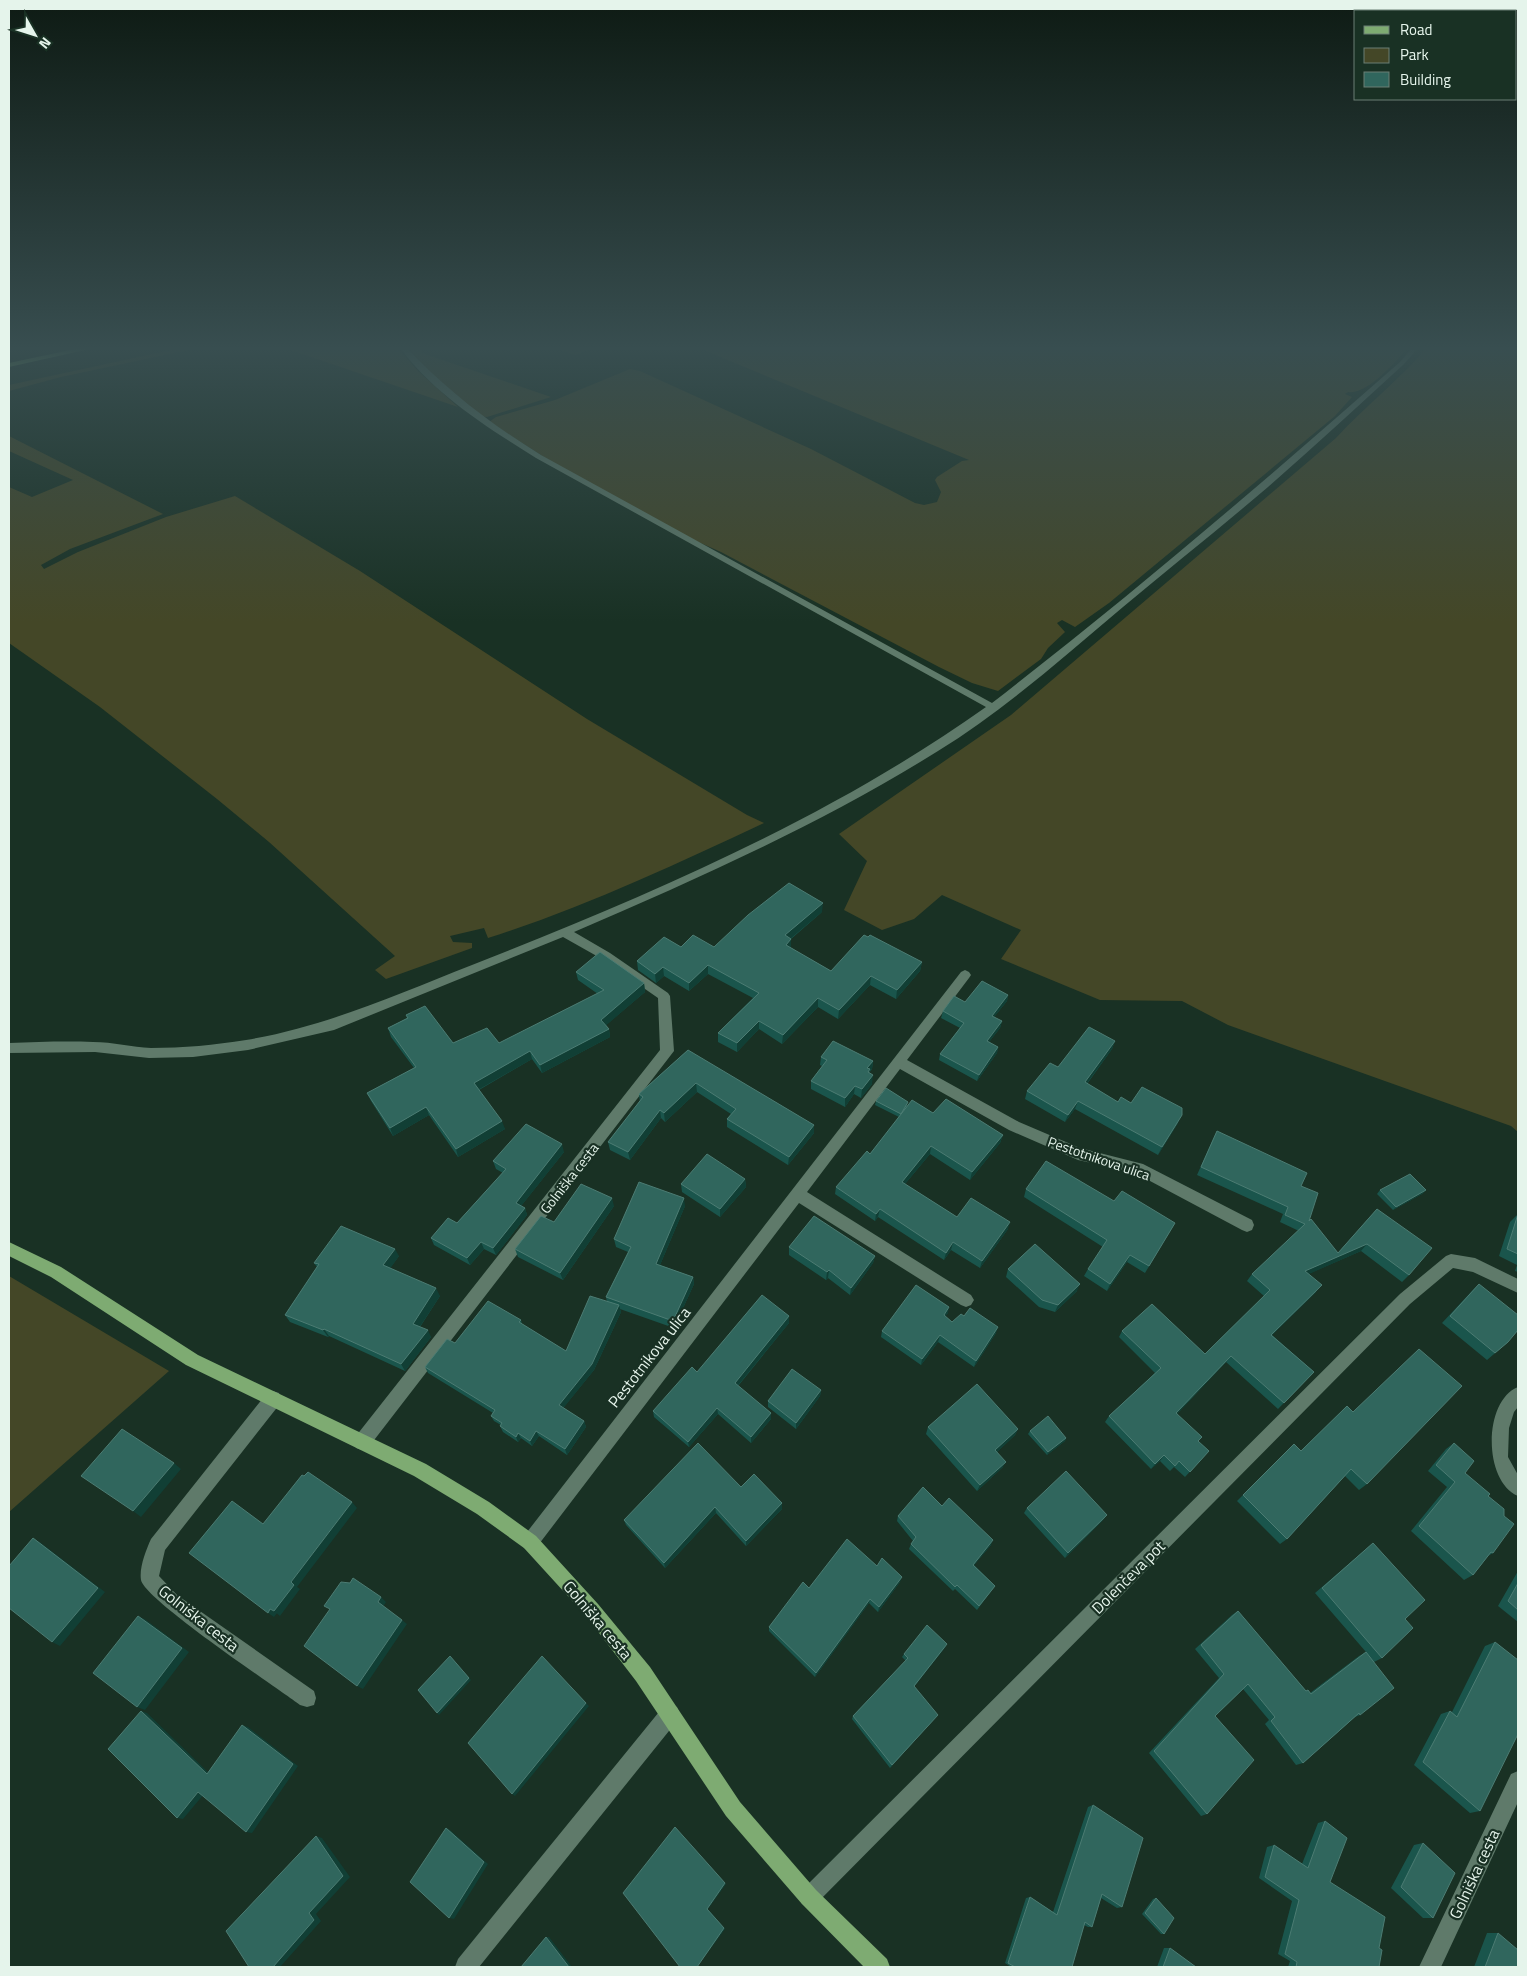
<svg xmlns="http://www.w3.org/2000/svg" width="1527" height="1976" font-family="'Titillium Web',sans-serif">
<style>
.green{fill:#444727}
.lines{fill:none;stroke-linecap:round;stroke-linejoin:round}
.minor{fill:#5f7a6a;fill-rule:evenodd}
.major{fill:#7eab72;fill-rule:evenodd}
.highway{fill:#92cc77;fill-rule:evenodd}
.wall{fill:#1a554c}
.shaded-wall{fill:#113f35}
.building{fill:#30665d;stroke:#4c7c73}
.labels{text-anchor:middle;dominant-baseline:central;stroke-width:4.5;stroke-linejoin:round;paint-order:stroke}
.street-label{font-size:14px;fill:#e5f4eb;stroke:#193124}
.near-street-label{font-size:16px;fill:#e5f4eb;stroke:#193124}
</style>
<rect width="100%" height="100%" fill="#193124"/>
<path class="green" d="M189,346H207L61,377L9,391V385Z
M279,346H396L418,371L458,407Z
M407,346H416L422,353L551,397L487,417C466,415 420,363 407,346Z
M548,346H598L576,355Z
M694,346H1409C1397,360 1368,395 1348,392L1345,394L1352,397L1335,416L1109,603L1075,627L1062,620L1057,623L1065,632L1048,648L1041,659L998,691L972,683L939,667L721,552L669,529L555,464L489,422L496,417L555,400L630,369L640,371L811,449L915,503L924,505L937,502L941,492L935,480L937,477L962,461L969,460Z
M1428,346H1518V1132L1511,1126L1228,1025L1182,1001L1100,1000L1001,959L1021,930L942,895L914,919L882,930L844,910L867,861L839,834L1011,715L1336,438C1365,406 1400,380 1428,346Z
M9,436L163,514L70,549L41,565L44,569L78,552L166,517L235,496L360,571L587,719L747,815L764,823C674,865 583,908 488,938L484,928L450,936L453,942L472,943V948L386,979L375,970L395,956L269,842L217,799L100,707L9,643V487L32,497L73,480L9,451Z
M9,1276L169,1371L9,1512Z"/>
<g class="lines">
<path class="minor" d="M399,346H405C446,390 491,424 541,455L992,703C1133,594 1267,479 1400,362L1414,346H1420L1404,364C1359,405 1314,447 1268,487C1220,528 1171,567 1123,607C1064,657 1004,710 938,751C823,823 699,878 574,932L610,953L668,993L670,996L674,1051L368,1448L362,1450L356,1448L354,1442L356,1436L660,1050L658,998L602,959L563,937L334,1030L248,1050L193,1057L149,1058L95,1052L9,1053V1043C37,1042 65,1041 93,1042C113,1042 132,1047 151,1048C183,1048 215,1045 246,1040C325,1027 398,994 472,965C650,895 830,818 986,707L536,458C488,428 431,392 399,346Z
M965,970L969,972L971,975L969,978L907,1060L1019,1122L1080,1148L1143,1164L1252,1220L1254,1225L1252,1230L1247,1232L1242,1230L1135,1173L1078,1160L1009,1130L900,1069L807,1192L971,1295L974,1300L971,1305L966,1307L961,1305L799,1203L536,1548L530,1551L524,1548L521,1542L524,1536L961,972Z
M1451,1254L1475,1258L1518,1279V1293L1473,1272L1453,1268L1410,1304L816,1904L809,1907L802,1904L799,1897L802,1890L1400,1294L1446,1256Z
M1518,1387V1407L1514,1412L1509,1428L1508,1457L1518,1475V1496C1483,1481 1483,1401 1518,1387Z
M273,1391L279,1393L281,1399L279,1405L165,1550L159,1576L177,1595L314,1691L316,1698L314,1705L307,1707L300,1705C276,1687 145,1600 141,1580C139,1568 146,1550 151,1539L267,1393Z
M670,1704L677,1707L680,1714L677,1721L479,1967H455L458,1959L663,1707Z
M1518,1771V1802L1441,1967H1419L1511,1774Z"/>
<path class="major" d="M9,1242L61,1267L198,1355L426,1464L489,1502L536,1536L598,1604L650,1667L740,1802L816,1890L887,1959L890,1967H864L802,1904L726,1816L636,1681L586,1616L524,1548L477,1514L414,1476L186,1365L51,1277L9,1256Z"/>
<path class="highway" d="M89,346H103L9,367V363Z"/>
</g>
<path class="wall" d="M822,912L791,939V948L831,971L922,962L920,971L896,999L870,985L838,1019L818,1007L782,1044L759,1029L737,1052L718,1042V1033L753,998L708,974L689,991L664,976L656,983L638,970L637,961L681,947H714Z
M576,972L644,983L645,992L606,1025L609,1029L610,1037L542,1073L532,1059L479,1090L505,1129L458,1157L429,1115L393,1136L371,1101L367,1093L414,1068L391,1037L388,1028L407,1018L406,1015L453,1043H499L598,994L578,980Z
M1008,995L1007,1001L994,1017L1002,1021L1000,1028L989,1042L998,1047L997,1053L977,1081L939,1060L940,1054L960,1028L941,1018L943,1011L965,1002Z
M1115,1041L1112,1049L1087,1084L1118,1102L1131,1103L1178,1123L1158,1155L1075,1109L1065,1122L1025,1099L1027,1091L1058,1067Z
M688,1050L814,1133L788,1165L727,1127V1119L731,1114L697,1092L665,1122L661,1118L630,1160L610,1150L608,1142L640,1102L639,1094Z
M821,1057L873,1061L872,1069L869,1073L872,1084L861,1098L854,1094L845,1107L811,1089V1081L822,1066L820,1065Z
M876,1101L908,1102L907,1106L1003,1135L1000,1143L970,1180L930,1154L905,1184L957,1217L1008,1229L980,1268L951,1250L944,1260L878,1217L875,1221L835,1194L836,1187L870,1154L899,1117L875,1105Z
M1217,1131L1301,1186L1309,1221L1338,1253L1377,1209L1409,1275L1402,1282L1361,1251L1308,1274L1316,1292L1272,1335L1314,1372L1278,1409L1226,1362L1177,1414L1198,1441L1209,1451L1185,1477L1174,1467L1170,1471L1160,1461L1151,1469L1105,1422L1109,1416L1155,1373L1119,1337L1122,1331L1205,1354L1264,1296L1247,1281L1252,1274L1299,1231L1280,1222L1283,1214L1197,1175L1213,1139Z
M564,1152L521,1206L525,1208L527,1215L496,1255L484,1249L470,1265L434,1245L431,1238L457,1223L503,1173L496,1169L493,1161Z
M745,1179L746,1187L720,1217L682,1192L681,1184Z
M1026,1189L1114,1201L1175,1223L1145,1273L1127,1262L1107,1291L1084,1276L1088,1269L1103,1247L1024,1197Z
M1380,1190H1426L1422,1194L1393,1210L1377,1194Z
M614,1206L563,1280L518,1257L515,1249L554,1222Z
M685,1206L660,1265L693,1277L694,1284L674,1328L620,1309L621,1312L594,1370L563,1408L584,1421L586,1427L567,1455L539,1436L532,1446L521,1438L518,1442L503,1432L500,1426L501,1425L494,1421L491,1416L493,1413L428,1373L425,1367L455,1343L521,1320L522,1324L566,1351L607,1302L606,1297L628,1252L616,1247L614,1239Z
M1518,1214V1272L1515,1271L1517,1265L1499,1256L1510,1222Z
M789,1247L875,1256L873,1263L850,1295L828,1278L826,1280L789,1255Z
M399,1256L390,1268L440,1296L420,1327L431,1337L405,1371L329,1336L328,1337L290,1322L285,1315L317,1267L314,1263Z
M1008,1269L1077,1291L1055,1312L1039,1307L1006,1277Z
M1479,1284L1508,1342L1487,1360L1442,1323L1471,1292Z
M948,1313L945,1316L952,1322L964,1316L996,1333L974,1367L938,1342L921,1365L881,1337L882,1331Z
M789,1316V1323L738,1386L771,1413V1419L751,1443L718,1414L689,1447L654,1417L653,1411L697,1372Z
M821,1390L820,1396L796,1429L768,1407V1401Z
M1347,1406L1367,1484L1359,1490L1345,1476L1287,1539L1280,1544L1237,1501L1294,1444L1301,1451Z
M928,1427L1018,1429L1015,1435L997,1452L1003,1467L977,1491L926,1434Z
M1030,1431L1066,1438L1065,1441L1047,1455L1028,1434Z
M1454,1443L1465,1473L1488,1496L1493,1553L1488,1556L1473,1575L1464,1580L1411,1531L1447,1487L1428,1471L1446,1449Z
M741,1487L782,1503V1509L746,1546L716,1513L665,1568L626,1525L624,1520Z
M942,1506L991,1545L974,1565L995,1586L977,1610L955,1589L953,1591L909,1549L911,1544L913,1541L897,1521L898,1516Z
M1027,1508L1107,1515L1103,1520L1065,1558L1024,1513Z
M1373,1543L1405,1619L1382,1658L1374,1662L1360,1715L1355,1717L1303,1763L1296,1765L1265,1724L1269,1720L1243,1689L1215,1716L1207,1814L1201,1816L1149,1753L1219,1678L1195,1649L1232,1615L1238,1611L1306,1691L1308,1690L1310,1693L1359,1656L1366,1652L1315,1593L1366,1549Z
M877,1566L900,1582L878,1612L869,1603L815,1677L769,1631V1627L809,1588Z
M1518,1571V1622L1498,1606Z
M1495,1642L1480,1811L1470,1813L1414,1765L1441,1714L1450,1711L1452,1712L1485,1646Z
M947,1644L914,1687L935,1718L890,1768L852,1719L853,1716L906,1661L902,1657L904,1654Z
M1093,1805L1122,1907L1117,1908L1101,1898L1092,1927H1088L1084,1925L1072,1967H1011L1005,1963L1026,1898L1030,1897L1053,1912L1088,1807Z
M1325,1821L1330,1882L1379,1948V1967H1288L1290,1961L1278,1954L1292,1901L1259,1878L1267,1847L1274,1845L1302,1864L1318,1823Z
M1423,1843L1433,1918H1423L1391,1888L1414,1845Z
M1156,1898L1164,1934H1161L1142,1914L1153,1899Z
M1487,1933H1498L1518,1967H1474Z
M1164,1948H1170L1196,1967H1157Z"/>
<path class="shaded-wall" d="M823,903L822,912L784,944L785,935Z
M791,939V948L786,945Z
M922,962L920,971L896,999L897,990Z
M708,965V974L689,991V983Z
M663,967L664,976L656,983L655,974Z
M871,976L870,985L838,1019L839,1010Z
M644,983L645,992L603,1028L601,1020Z
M1008,995L1007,1001L990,1022L992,1016Z
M818,998V1007L782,1044L783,1035Z
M759,1021V1029L737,1052V1043Z
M1002,1021L1000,1028L985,1047L987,1041Z
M609,1029L610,1037L542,1073L540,1065Z
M1115,1041L1112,1049L1082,1090L1085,1082Z
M998,1047L997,1053L977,1081L979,1075Z
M530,1051L532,1059L476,1091L474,1083Z
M873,1061L872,1069L869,1072V1078L867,1068Z
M873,1075L872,1084L861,1098L862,1089Z
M696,1083L697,1092L665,1122L664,1113Z
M855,1086L854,1094L845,1107V1098Z
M1078,1101L1075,1109L1065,1122L1068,1115Z
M426,1107L429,1115L393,1136L390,1128Z
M660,1110L661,1118L630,1160L628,1152Z
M1182,1115L1178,1123L1158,1155L1162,1147Z
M502,1121L505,1129L458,1157L456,1149Z
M814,1125V1133L788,1165L789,1157Z
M1003,1135L1000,1143L970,1180L972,1172Z
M562,1144L564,1152L518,1210L516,1203Z
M931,1146L930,1154L900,1190L902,1182Z
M745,1179L746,1187L720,1217V1209Z
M1426,1190L1422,1194L1393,1210L1396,1207Z
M612,1198L614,1206L563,1280L560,1273Z
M684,1198L685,1206L657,1272L656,1264Z
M525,1208L527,1215L496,1255L493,1248Z
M880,1209L878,1217L875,1221L876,1214Z
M1010,1222L1008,1229L980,1268L982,1261Z
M481,1242L484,1249L470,1265L467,1258Z
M953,1242L951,1250L944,1260L946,1253Z
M1367,1244L1361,1251L1300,1278L1305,1271Z
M395,1249L399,1256L387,1273L383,1265Z
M1130,1255L1127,1262L1107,1291L1110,1284Z
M875,1256L873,1263L850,1295L851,1288Z
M829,1270L828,1278L826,1280L827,1272Z
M693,1277L694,1284L674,1328L673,1321Z
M1080,1284L1077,1291L1055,1312L1058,1305Z
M1322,1285L1316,1292L1266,1341L1271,1335Z
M436,1288L440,1296L417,1331L413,1324Z
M619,1305L621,1312L594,1370L561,1411L559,1405Z
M949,1307L948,1313L942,1321L944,1315Z
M789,1316V1323L735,1389V1383Z
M998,1327L996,1333L974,1367L976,1361Z
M324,1329L329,1336L328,1337L323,1330Z
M428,1330L431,1337L405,1371L401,1364Z
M940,1335L938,1342L921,1365L922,1359Z
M1231,1356L1226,1362L1172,1419L1176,1413Z
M821,1390L820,1396L796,1429V1423Z
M717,1408L718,1414L689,1447L688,1442Z
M771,1413V1419L751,1443V1437Z
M584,1421L586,1427L567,1455L565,1449Z
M1018,1429L1015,1435L993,1456L995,1450Z
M536,1431L539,1436L532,1446L530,1441Z
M518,1433L521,1438L518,1442L516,1437Z
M1066,1438L1065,1441L1047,1455L1048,1452Z
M1164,1455L1160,1461L1151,1469L1155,1464Z
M1006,1462L1003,1467L977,1491L980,1485Z
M174,1463L181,1469L141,1517L133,1511Z
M352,1502L357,1508L297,1587L300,1589L280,1616L274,1611L291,1582Z
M782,1503V1509L746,1546V1541Z
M715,1507L716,1513L665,1568L664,1563Z
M1107,1515L1103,1520L1065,1558L1068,1553Z
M33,1538L41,1543L105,1592L60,1646L52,1642Z
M993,1540L991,1545L971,1569L973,1565Z
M902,1577L900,1582L878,1612L879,1607Z
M381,1597L386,1602L383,1607L378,1602Z
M870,1599L869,1603L815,1677L816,1673Z
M270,1609L277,1613L274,1617L268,1613Z
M138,1616L146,1620L189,1652L145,1710L137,1707Z
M402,1620L407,1624L363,1689L357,1686Z
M947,1644L945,1648L912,1689L914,1686Z
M450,1656L471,1680L439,1715L437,1713Z
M586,1703L589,1706L515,1796L512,1794Z
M141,1711L147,1713L212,1776L207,1774Z
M242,1725L248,1727L298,1766L252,1833L246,1832Z
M198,1792L204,1794L183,1819L177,1818Z
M446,1828L450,1830L488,1864L454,1919L449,1918Z
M316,1836L322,1838L350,1877L316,1914L321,1921L280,1967H273L309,1913Z
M725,1883L726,1884L708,1909L725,1929L697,1967L707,1909Z
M546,1937H549L572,1967H569Z"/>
<path class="building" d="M789,883L823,903L785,935L791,939L786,945L831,971L864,935L868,937L870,935L922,962L897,990L871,976L839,1010L818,998L783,1035L759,1021L737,1043L718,1033L759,993L708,965L689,983L663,967L655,974L637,961L664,937L681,947L693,935L714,947L748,915Z
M600,952L644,983L601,1020L609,1029L540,1065L530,1051L474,1083L502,1121L456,1149L426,1107L390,1128L367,1093L416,1067L388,1028L408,1018L406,1015L425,1006L453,1043L487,1028L499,1043L604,990L576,972Z
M982,981L1008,995L992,1016L1002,1021L987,1041L998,1047L979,1075L940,1054L964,1023L943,1011L954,996L965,1002Z
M1089,1027L1115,1041L1085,1082L1118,1102L1121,1097L1131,1103L1142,1087L1182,1108V1115L1162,1147L1078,1101L1068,1115L1027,1091L1050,1063L1058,1067Z
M833,1041L873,1061L867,1068L870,1069L868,1072L873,1075L862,1089L855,1086L845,1098L811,1081L827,1060L821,1057Z
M688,1050L814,1125L789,1157L727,1119L736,1109L696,1083L664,1113L660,1110L628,1152L608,1142L643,1097L639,1094Z
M886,1088L908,1102L901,1114L876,1101Z
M946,1099L1003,1135L972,1172L931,1146L902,1182L957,1217L971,1198L1010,1222L982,1261L953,1242L946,1253L880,1209L876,1214L836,1187L867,1151L870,1154L912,1100L933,1113Z
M526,1124L562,1144L516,1203L525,1208L493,1248L481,1242L467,1258L431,1238L448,1218L457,1223L506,1169L493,1161Z
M1217,1131L1307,1173L1301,1186L1318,1193L1309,1221L1311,1219L1338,1253L1377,1209L1432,1248L1409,1275L1367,1244L1305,1271L1322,1285L1271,1335L1314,1372L1284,1403L1231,1356L1176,1413L1202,1437L1198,1441L1209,1451L1190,1472L1179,1461L1175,1466L1164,1455L1155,1464L1109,1416L1161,1368L1122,1331L1152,1304L1205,1354L1270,1290L1252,1274L1305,1224L1285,1215L1288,1207L1201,1167Z
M707,1154L745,1179L720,1209L681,1184Z
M1046,1161L1114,1201L1122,1191L1175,1223L1149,1266L1130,1255L1110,1284L1088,1269L1107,1240L1026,1189Z
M1410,1174L1426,1190L1396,1207L1380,1190Z
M639,1182L684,1198L656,1264L693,1277L673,1321L606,1297L631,1247L614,1239Z
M581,1184L612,1198L560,1273L515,1249L541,1216L554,1222Z
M1518,1214V1254L1507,1249Z
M814,1216L875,1256L851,1288L829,1270L827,1272L789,1247Z
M341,1226L395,1249L383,1265L436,1288L413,1324L428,1330L401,1364L324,1329L323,1330L285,1315L319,1264L314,1263Z
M1035,1244L1080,1284L1058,1305L1042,1300L1008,1269Z
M1479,1284L1518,1315V1330L1508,1342L1495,1353L1450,1316Z
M916,1285L949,1307L944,1315L952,1322L961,1314L964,1316L970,1308L998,1327L976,1361L940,1335L922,1359L882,1331Z
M762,1295L789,1316L735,1383L771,1413L751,1437L717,1408L688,1442L653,1411L692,1367L697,1372Z
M590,1296L619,1305L592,1364L559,1405L584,1421L565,1449L536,1431L530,1441L518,1433L516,1437L500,1426L502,1423L491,1416L495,1410L425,1367L447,1339L455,1343L488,1301L521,1320L519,1322L566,1351Z
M1419,1349L1462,1386L1367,1484L1351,1469L1287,1539L1243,1495L1294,1444L1301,1451L1347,1406L1353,1412Z
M792,1369L821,1390L796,1423L768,1401Z
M977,1384L1018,1429L995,1450L1006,1462L980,1485L928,1427Z
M1048,1416L1066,1438L1048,1452L1030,1431Z
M122,1429L174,1463L133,1511L81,1476Z
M698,1443L741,1487L754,1474L782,1503L746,1541L715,1507L664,1563L624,1520Z
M1454,1443L1474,1461L1465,1473L1490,1494L1488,1496L1504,1509V1516L1514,1524L1493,1553L1491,1552L1473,1575L1419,1526L1455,1482L1436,1465Z
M1066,1471L1107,1515L1068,1553L1027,1508Z
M308,1472L352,1502L291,1582L294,1585L274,1611L270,1609L268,1613L189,1553L232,1501L263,1524L302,1475L304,1476Z
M923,1487L942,1506L949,1498L993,1540L973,1565L995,1586L979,1606L957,1585L955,1587L911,1544L916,1537L898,1516Z
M33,1538L98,1588L52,1642L9,1608V1566Z
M847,1539L877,1566L882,1558L902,1577L879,1607L870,1599L816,1673L769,1627L803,1582L809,1588Z
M1373,1543L1425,1600L1405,1619L1413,1628L1382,1658L1322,1588Z
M353,1578L381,1597L378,1602L402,1620L357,1686L304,1646L330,1609L324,1606L341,1582L350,1583Z
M1518,1583V1610L1508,1601Z
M1238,1611L1306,1691L1308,1690L1311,1694L1366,1652L1394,1688L1360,1715L1359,1713L1303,1763L1271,1721L1275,1717L1248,1684L1215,1716L1254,1760L1207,1814L1154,1751L1224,1674L1201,1645Z
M138,1616L182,1648L137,1707L93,1673Z
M927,1625L947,1644L914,1686L938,1715L892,1765L853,1716L908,1658L904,1654Z
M1495,1642L1518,1660V1734L1480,1811L1423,1762L1450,1711L1457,1717Z
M450,1656L469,1678L437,1713L418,1690Z
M542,1656L586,1703L512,1794L468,1743Z
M141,1711L207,1774L242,1725L293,1764L246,1832L198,1792L177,1818L108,1749Z
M1093,1805L1143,1838L1122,1907L1102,1894L1092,1927L1085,1922L1072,1967H1015L1008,1963L1030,1897L1057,1915Z
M1325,1821L1347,1838L1330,1882L1385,1917L1379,1948L1382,1950L1379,1967H1296L1297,1962L1285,1954L1299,1900L1265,1877L1274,1845L1308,1868Z
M675,1827L725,1883L707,1909L724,1928L697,1967H680L623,1893Z
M446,1828L484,1862L449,1918L410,1882Z
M316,1836L343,1876L309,1913L314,1920L273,1967H249L226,1931Z
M1423,1843L1455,1873L1433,1918L1401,1887Z
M1156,1898L1174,1918L1164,1934L1145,1913Z
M1498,1933L1518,1950V1967H1485Z
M546,1937L569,1967H521Z
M1170,1948L1196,1967H1163Z"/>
<linearGradient id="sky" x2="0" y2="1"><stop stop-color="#0e1b14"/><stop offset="0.56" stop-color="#384e50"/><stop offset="1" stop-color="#384e50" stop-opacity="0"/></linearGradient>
<rect width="1527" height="622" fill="url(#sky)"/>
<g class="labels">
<g class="street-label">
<text transform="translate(1099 1158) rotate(19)">Pestotnikova ulica</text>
<text transform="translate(569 1178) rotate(-52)">Golniška cesta</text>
</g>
<g class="near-street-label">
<text transform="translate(649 1357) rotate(-52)">Pestotnikova ulica</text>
<text transform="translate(1128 1577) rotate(-45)">Dolenčeva pot</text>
<text transform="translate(199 1618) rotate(38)">Golniška cesta</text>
<text transform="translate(598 1620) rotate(50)">Golniška cesta</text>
<text transform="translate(1474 1874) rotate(-65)">Golniška cesta</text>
</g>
</g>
<rect width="1527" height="1976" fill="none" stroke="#e5f4eb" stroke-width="20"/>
<rect x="1354" y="10" width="162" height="90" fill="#193124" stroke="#6b7f74"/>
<rect x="1364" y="26" width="25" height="8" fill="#7eab72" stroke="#6b7f74"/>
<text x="1400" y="35" font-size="15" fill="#e5f4eb">Road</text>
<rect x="1364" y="48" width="25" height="15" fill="#444727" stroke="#6b7f74"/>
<text x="1400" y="60" font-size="15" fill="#e5f4eb">Park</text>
<rect x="1364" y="72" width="25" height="15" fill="#30665d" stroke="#6b7f74"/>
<text x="1400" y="85" font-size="15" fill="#e5f4eb">Building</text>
<g transform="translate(35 35) rotate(129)" stroke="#193124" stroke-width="4" paint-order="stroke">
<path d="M0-4L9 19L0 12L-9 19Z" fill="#e5f4eb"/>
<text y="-8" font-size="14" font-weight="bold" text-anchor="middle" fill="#e5f4eb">N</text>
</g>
</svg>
